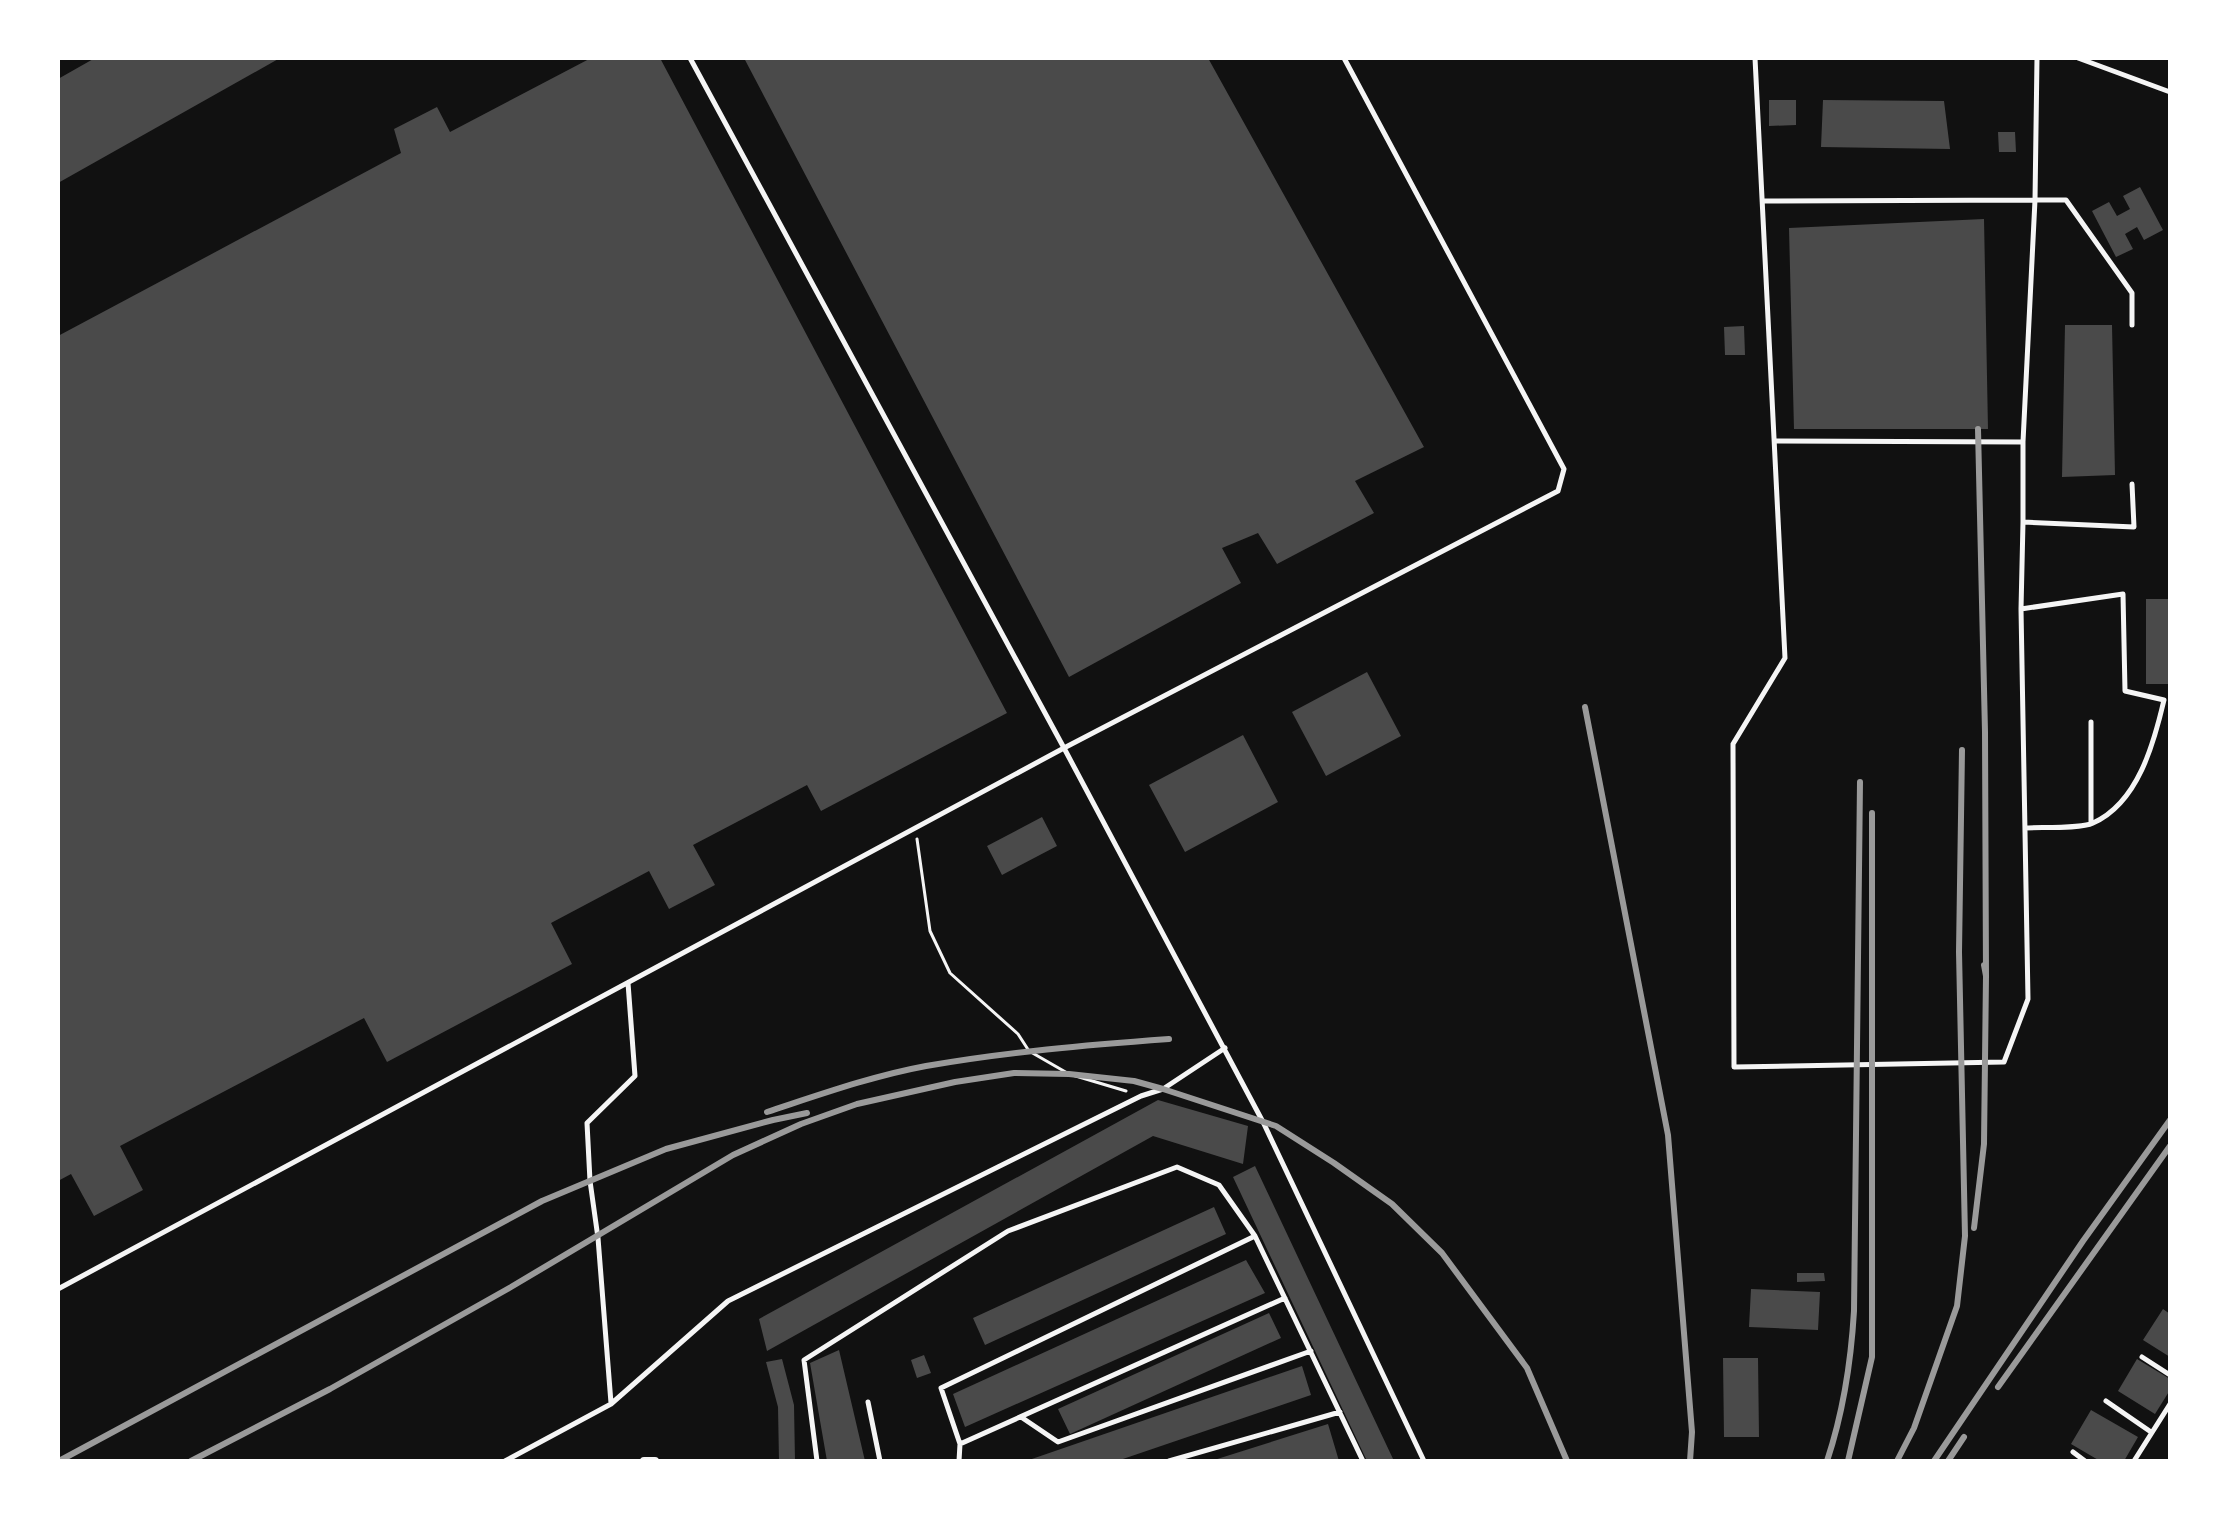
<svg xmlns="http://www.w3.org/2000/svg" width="2228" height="1519" font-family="'Golos Text',sans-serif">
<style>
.building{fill:#4a4a4a}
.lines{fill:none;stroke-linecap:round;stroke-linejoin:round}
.path{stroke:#f5f5f5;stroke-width:3}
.service{stroke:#f5f5f5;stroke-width:5}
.minor{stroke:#f5f5f5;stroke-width:8}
.rail{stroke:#9a9a9a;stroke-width:6}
</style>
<rect width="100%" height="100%" fill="#111"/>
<path class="building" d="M95,58H280L58,183V79Z
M591,58H660L1007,713L821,811L807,785L693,845L715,885L669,909L649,871L551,923L572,964L387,1062L364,1018L120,1146L143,1190L94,1216L71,1174L58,1181V336L401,153L394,129L437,107L450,132Z
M744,58H1208L1424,447L1355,481L1374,513L1277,564L1258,533L1222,548L1241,583L1069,677Z
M1769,100H1796V125L1769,126Z
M1823,100L1944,101L1950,149L1821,147Z
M1998,132H2015L2016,152H1999Z
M2140,187L2163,230L2144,240L2137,227L2125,234L2133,249L2116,257L2092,211L2109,202L2117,216L2130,209L2123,196Z
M1984,219L1988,429H1794L1789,228Z
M2065,325H2112L2115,475L2062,477Z
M1744,326L1745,355H1725L1724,327Z
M2146,599H2170V684H2146Z
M1367,672L1401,736L1326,776L1292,712Z
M1243,735L1278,802L1185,852L1149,785Z
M1042,817L1057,846L1002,875L987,846Z
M1158,1100L1248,1126L1243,1164L1153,1136L767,1351L759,1319Z
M1255,1166L1394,1461H1367L1233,1177Z
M1214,1207L1226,1234L985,1345L973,1318Z
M1246,1260L1265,1293L965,1427L953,1394Z
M1797,1273H1824L1825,1281L1797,1282Z
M1751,1289L1820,1292L1818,1330L1749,1327Z
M2163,1309L2170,1314V1357L2143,1340Z
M1269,1313L1281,1338L1070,1434L1058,1409Z
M839,1350L865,1461H827L810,1363Z
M924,1355L931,1373L917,1378L911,1360Z
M1723,1358H1758L1759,1437H1724Z
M782,1359L794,1405L795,1461H779L778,1407L766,1362Z
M2137,1359L2170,1379V1390L2155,1414L2118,1391Z
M1302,1366L1311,1395L1117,1461H1026Z
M2091,1410L2138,1437L2124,1461H2100L2071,1444Z
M1328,1424L1339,1461H1214V1460Z"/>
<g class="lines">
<path class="path" d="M917,839L930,931L950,973L1018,1034L1029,1051L1069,1074L1126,1091"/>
<path class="service" d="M1344,58L1564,469L1558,491L1064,748L1263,1122L1424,1461
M1755,58L1785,658L1733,744L1734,1067L2004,1062L2028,999L2021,609L2123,594L2125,691L2164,700C2154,743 2138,803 2093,823C2081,829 2040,827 2025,828
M2078,58L2170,92
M1763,201L2066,200L2132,293V325
M1775,441L2023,442V522
M2023,442L2035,200L2037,58
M2021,609L2023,522L2134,527L2132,484
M2091,722V823
M58,1289L1064,748L690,58
M2142,1357L2170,1375
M2106,1401L2151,1432
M868,1402L880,1461
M611,1403L598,1238L590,1181L587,1123L635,1076L628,983
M1021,1417L1058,1442L1311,1351
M960,1444L1285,1298
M2073,1452L2085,1461
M505,1461L611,1404L728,1301L1141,1096L1163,1089L1225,1048
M817,1461L804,1360L1008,1231L1177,1167L1219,1185L1255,1236L1363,1461
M959,1461L960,1444L941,1388L1255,1236
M1169,1461L1340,1412
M2134,1461L2170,1404"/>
<path class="minor" d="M644,1461H655"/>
<path class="rail" d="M1978,429L1985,732L1986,976
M1585,707L1668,1135L1692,1432L1690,1461
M767,1112C819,1095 872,1076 926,1066C1006,1052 1087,1045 1169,1039
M1974,1228L1984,1144L1986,976L1984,965
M1998,1387L2170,1146
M59,1461L542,1201L666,1149L773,1120L807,1113
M191,1461L330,1389L511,1287L733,1155L801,1124L857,1104L955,1082L1014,1073L1069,1074L1134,1081L1163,1089L1276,1126L1334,1163L1392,1204L1442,1253L1527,1368L1567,1461
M1827,1461C1843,1413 1851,1362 1854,1311L1860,782
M1848,1461L1872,1357V813
M1897,1461L1914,1428L1957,1306L1965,1236L1959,952L1962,750
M1934,1461L2083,1241L2170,1120
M1948,1461L1964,1437"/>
</g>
<rect width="2228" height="1519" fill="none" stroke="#ffffff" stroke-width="120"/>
</svg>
